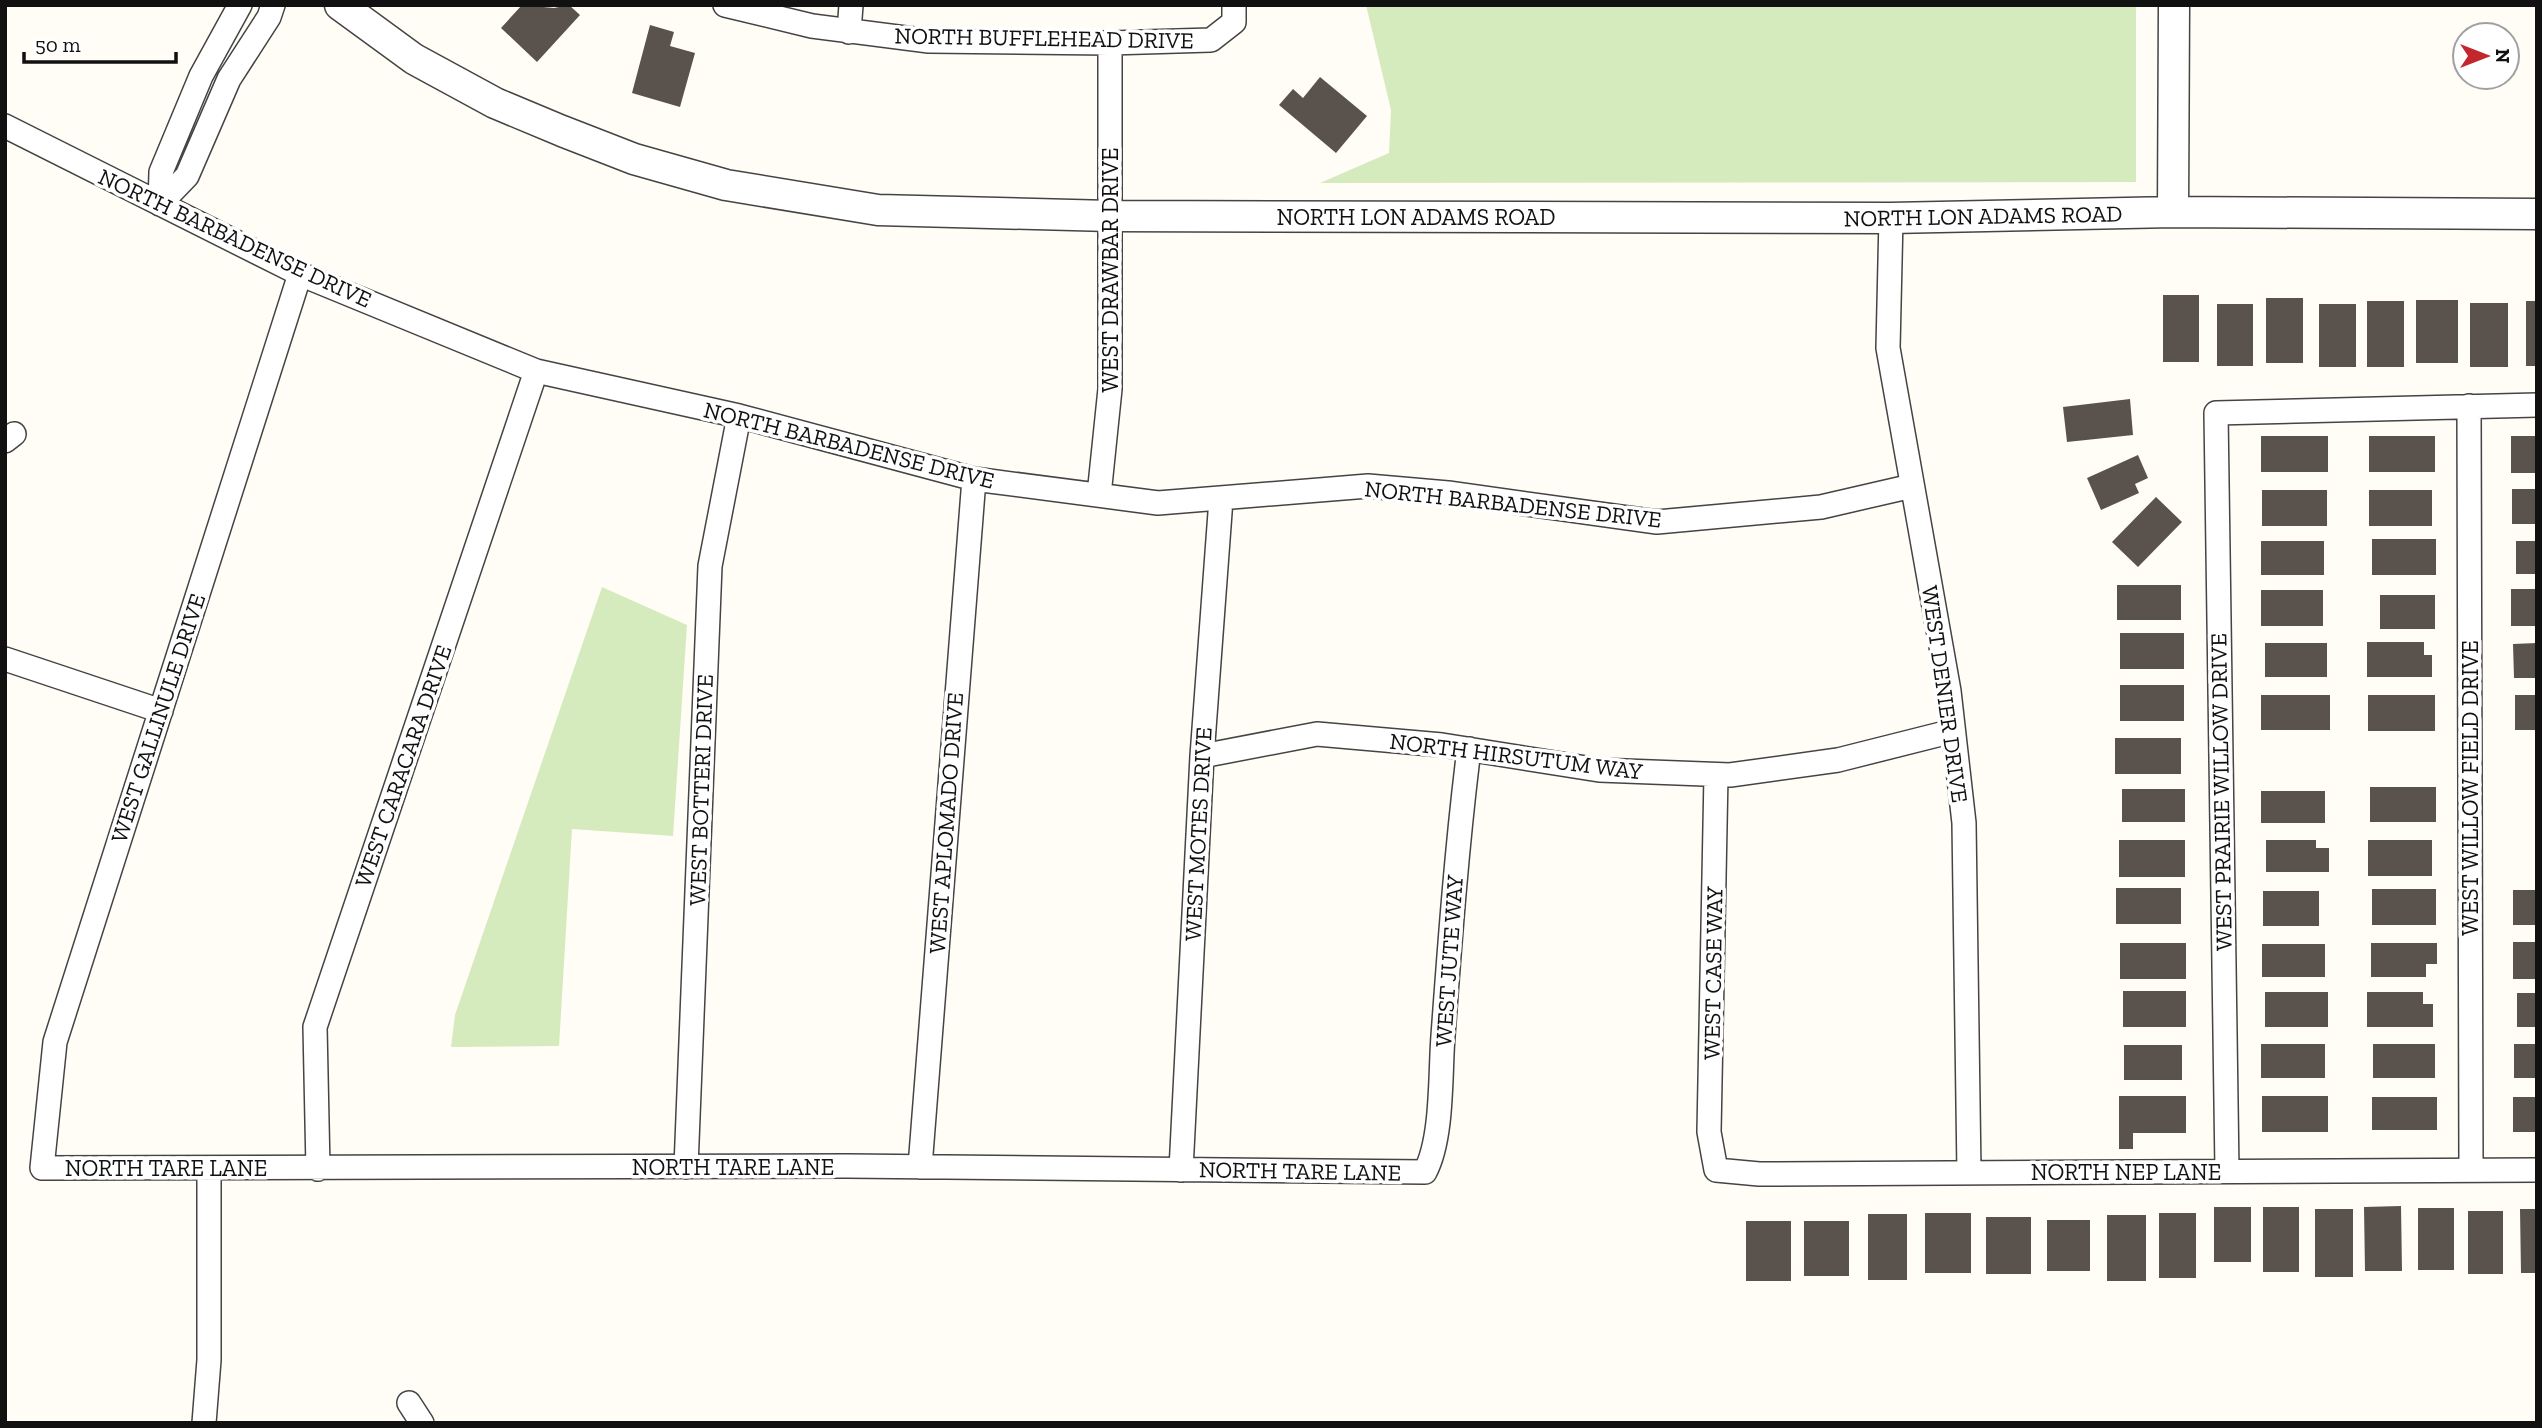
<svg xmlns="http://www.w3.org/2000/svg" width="2542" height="1428" font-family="'Zilla Slab',serif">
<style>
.green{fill:#d5ebbd}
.building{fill:#5a524d}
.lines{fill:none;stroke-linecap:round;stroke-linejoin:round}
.minor-casing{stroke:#444;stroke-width:26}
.tertiary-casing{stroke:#444;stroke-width:33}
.minor{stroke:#fff;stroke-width:23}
.tertiary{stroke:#fff;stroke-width:30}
.labels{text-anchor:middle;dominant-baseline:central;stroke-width:7;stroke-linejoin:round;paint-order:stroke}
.street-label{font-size:23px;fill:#111;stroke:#fff}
</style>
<rect width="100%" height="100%" fill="#fffdf5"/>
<path class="green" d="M1366,5H2136V182L1320,183L1389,153L1391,110Z
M602,587L687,625L673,836L572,829L559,1046L451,1047L455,1015Z"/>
<path class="building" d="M522,5L554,8L569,5L580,15L537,62L501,28Z
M650,25L674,32L670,46L695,53L680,107L632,93Z
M1320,77L1367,116L1336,153L1279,105L1293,89L1303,98Z
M2163,295H2199V362H2163Z
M2266,298H2303V363H2266Z
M2416,300H2458V363H2416Z
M2367,301H2404V367H2367Z
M2526,301H2537V366H2526Z
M2470,303H2508V367H2470Z
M2217,304H2253V366H2217Z
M2319,304H2356V367H2319Z
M2130,399L2133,435L2067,442L2063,407Z
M2261,436H2328V472H2261Z
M2369,436H2435V472H2369Z
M2511,436H2537V473H2511Z
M2138,455L2148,478L2135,484L2139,493L2101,510L2087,478Z
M2512,489H2537V524H2512Z
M2262,490H2327V526H2262Z
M2369,490H2432V526H2369Z
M2156,497L2182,522L2138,567L2112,542Z
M2372,539H2436V575H2372Z
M2261,541H2324V575H2261Z
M2516,541H2537V574H2516Z
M2117,585H2181V620H2117Z
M2511,589H2537V626H2511Z
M2261,590H2323V626H2261Z
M2380,595H2435V629H2380Z
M2120,633H2184V669H2120Z
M2367,642H2424V655H2432V677H2367Z
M2265,643H2327V677H2265Z
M2537,643V678H2514L2513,644Z
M2120,685H2184V721H2120Z
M2261,695H2330V730H2261Z
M2368,695H2435V731H2368Z
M2515,695H2537V730H2515Z
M2115,738H2181V774H2115Z
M2370,787H2436V822H2370Z
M2122,789H2185V822H2122Z
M2261,791H2325V823H2261Z
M2119,840H2185V877H2119Z
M2266,840H2316V848H2329V872H2266Z
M2368,840H2432V876H2368Z
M2116,888H2181V924H2116Z
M2372,889H2436V925H2372Z
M2513,890H2537V925H2513Z
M2263,891H2319V926H2263Z
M2513,942H2537V979H2513Z
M2120,943H2186V979H2120Z
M2371,943H2437V964H2426V977H2371Z
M2262,944H2325V977H2262Z
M2123,991H2186V1027H2123Z
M2265,992H2328V1027H2265Z
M2367,992H2423V1004H2433V1027H2367Z
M2517,993H2537V1027H2517Z
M2261,1044H2325V1078H2261Z
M2373,1044H2435V1078H2373Z
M2514,1044H2537V1078H2514Z
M2124,1045H2182V1080H2124Z
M2119,1096H2186V1133H2133V1149H2119Z
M2262,1096H2328V1132H2262Z
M2372,1097H2437V1130H2372Z
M2513,1097H2537V1132H2513Z
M2401,1206L2402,1271H2365L2364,1207Z
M2214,1207H2251V1262H2214Z
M2263,1207H2299V1272H2263Z
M2418,1208H2454V1270H2418Z
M2315,1209H2353V1277H2315Z
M2520,1209H2537V1273H2521Z
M2468,1211H2503V1274H2468Z
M1925,1213H1971V1273H1925Z
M2159,1213H2196V1278H2159Z
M1868,1214H1907V1280H1868Z
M2107,1215H2146V1281H2107Z
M1986,1217H2031V1274H1986Z
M2047,1220H2090V1271H2047Z
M1746,1221H1791V1281H1746Z
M1804,1221H1849V1276H1804Z"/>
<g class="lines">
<defs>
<path id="minor" d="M725,5L812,26L929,41L1110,43L1211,40L1234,22V5
M849,32L851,5
M5,126L300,274L536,371L739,416L974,479L1158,503L1368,486L1448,493L1657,522L1821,507L1912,486
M160,204L187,176L229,79L269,17L273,5
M160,204L161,172L201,76L240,5
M1891,218L1888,348L1949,691L1964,823L1969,1173
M300,274L55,1042L42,1168L847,1166L1425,1172C1443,1138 1440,1074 1443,1036C1450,940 1457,845 1469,749
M2469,406L2471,1170
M5,441L14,434
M1099,495L1110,389V43
M5,659L161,711
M1202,756L1317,734L1442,745L1599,770L1730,775L1838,760L1953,731
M1716,775L1709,1132L1716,1170L1759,1174L2537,1170
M686,1167L710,566L739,416
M920,1167L974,479
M318,1169L315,1027L536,371
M1181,1170L1202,756L1221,499
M2227,1171L2216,413L2537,405
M409,1403L422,1423
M204,1423L209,1360V1169"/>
<path id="tertiary" d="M340,5L414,59L495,103L562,131L634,159L726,185L878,210L1110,216L1891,218L2173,212L2537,214
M2173,212L2174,5"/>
</defs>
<use href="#minor" class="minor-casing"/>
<use href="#tertiary" class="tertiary-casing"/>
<use href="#minor" class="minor"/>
<use href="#tertiary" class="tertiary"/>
</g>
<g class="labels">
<g class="street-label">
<text transform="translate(1044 38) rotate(1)">NORTH BUFFLEHEAD DRIVE</text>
<text transform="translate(1983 216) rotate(-1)">NORTH LON ADAMS ROAD</text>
<text x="1416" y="217">NORTH LON ADAMS ROAD</text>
<text transform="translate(235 238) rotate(25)">NORTH BARBADENSE DRIVE</text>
<text transform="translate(1110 270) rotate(-90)">WEST DRAWBAR DRIVE</text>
<text transform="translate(849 445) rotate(14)">NORTH BARBADENSE DRIVE</text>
<text transform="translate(1513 504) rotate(6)">NORTH BARBADENSE DRIVE</text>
<text transform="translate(1945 694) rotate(82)">WEST DENIER DRIVE</text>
<text transform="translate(158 718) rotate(-72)">WEST GALLINULE DRIVE</text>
<text transform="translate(1516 756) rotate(7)">NORTH HIRSUTUM WAY</text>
<text transform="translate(403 766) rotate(-71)">WEST CARACARA DRIVE</text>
<text transform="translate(2470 788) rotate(-90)">WEST WILLOW FIELD DRIVE</text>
<text transform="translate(701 790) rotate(-88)">WEST BOTTERI DRIVE</text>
<text transform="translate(2221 792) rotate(-91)">WEST PRAIRIE WILLOW DRIVE</text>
<text transform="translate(946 823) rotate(-86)">WEST APLOMADO DRIVE</text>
<text transform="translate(1198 834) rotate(-87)">WEST MOTES DRIVE</text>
<text transform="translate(1449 961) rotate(-86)">WEST JUTE WAY</text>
<text transform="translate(1713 973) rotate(-89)">WEST CASE WAY</text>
<text x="733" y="1167">NORTH TARE LANE</text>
<text x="166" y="1168">NORTH TARE LANE</text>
<text transform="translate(1300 1171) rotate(1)">NORTH TARE LANE</text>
<text x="2126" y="1172">NORTH NEP LANE</text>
</g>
</g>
<rect width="2542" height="1428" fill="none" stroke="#111111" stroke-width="14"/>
<g transform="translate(2486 56) rotate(90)"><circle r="33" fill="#ffffff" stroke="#a0a0a0" stroke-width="2"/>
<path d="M0-5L12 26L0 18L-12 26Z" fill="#c4262e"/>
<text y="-10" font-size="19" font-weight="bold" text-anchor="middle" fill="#111111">N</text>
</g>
<path d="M24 52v10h152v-10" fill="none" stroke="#111111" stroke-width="3.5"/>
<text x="35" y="52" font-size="21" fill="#111111" stroke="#ffffff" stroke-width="5" paint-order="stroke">50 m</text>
</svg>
